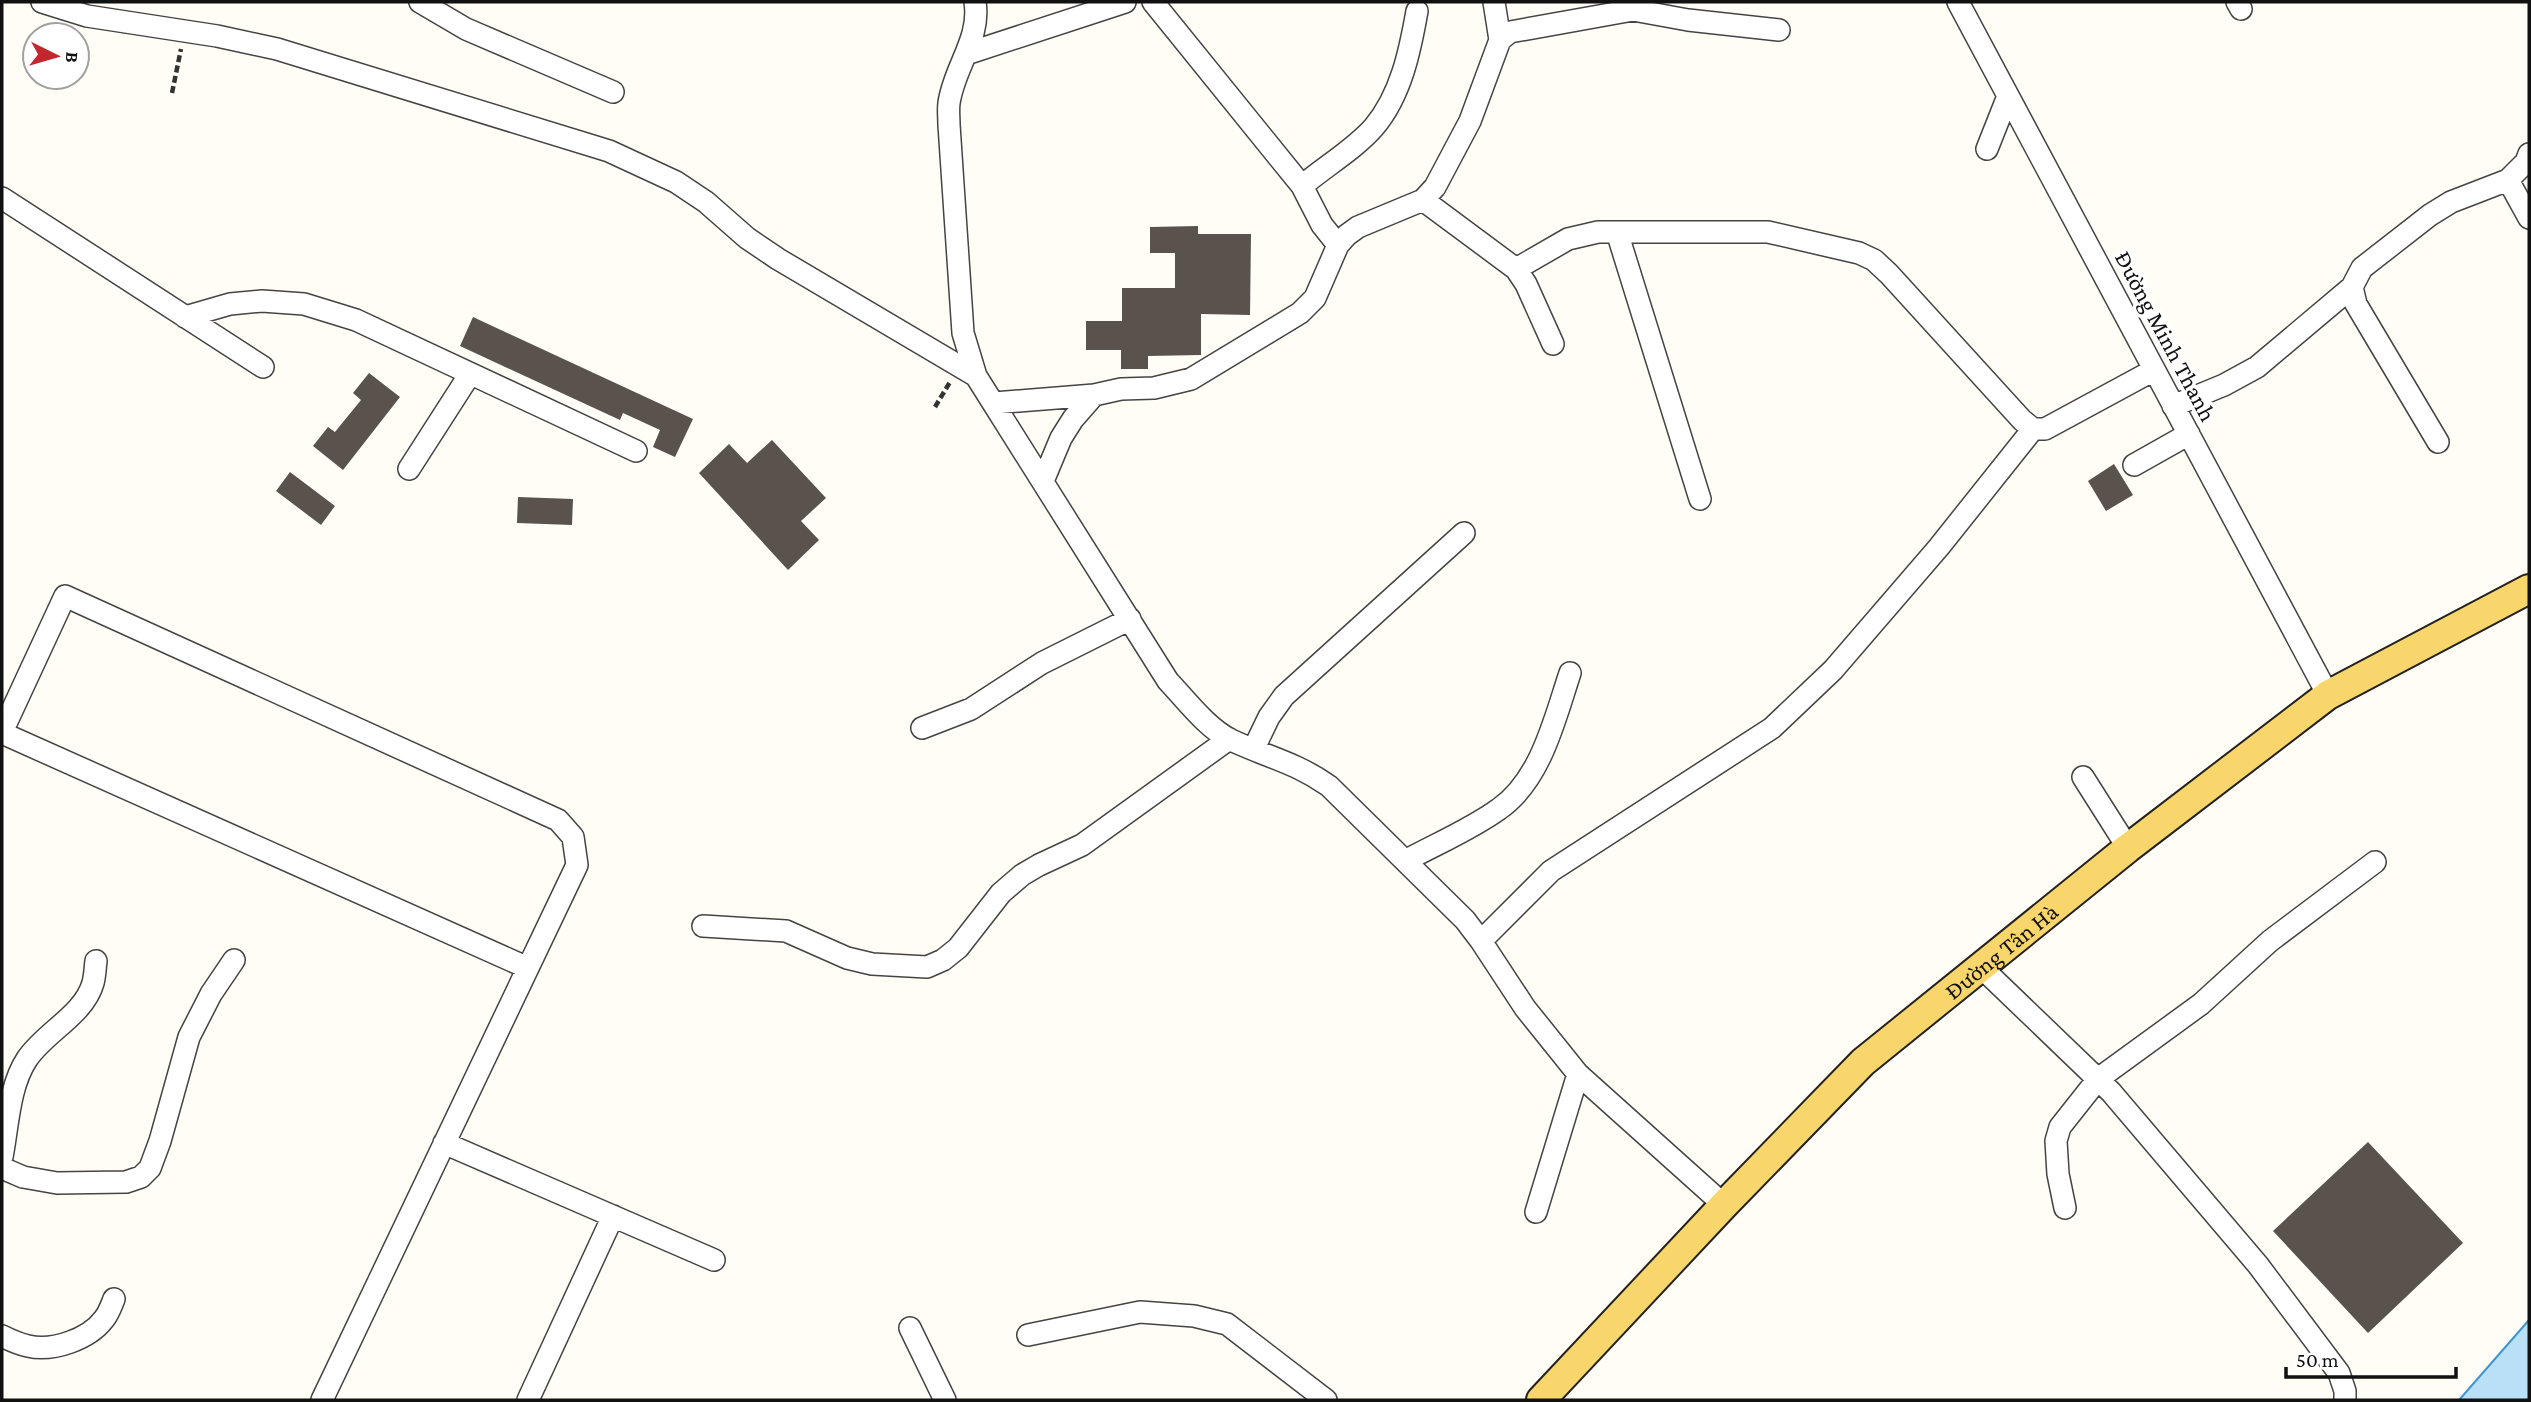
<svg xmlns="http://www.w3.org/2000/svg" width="2531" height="1402" font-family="'Crimson Pro',serif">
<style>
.water{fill:#b9e0f7;stroke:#3f96cf;stroke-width:2}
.building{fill:#5a524d}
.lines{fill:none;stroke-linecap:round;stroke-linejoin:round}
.minor-casing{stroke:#444;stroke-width:24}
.major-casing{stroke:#222;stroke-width:32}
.path{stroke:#333;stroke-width:4.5;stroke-dasharray:7 3.5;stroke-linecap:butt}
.minor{stroke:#fff;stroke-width:21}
.major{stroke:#f9d66b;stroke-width:28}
.labels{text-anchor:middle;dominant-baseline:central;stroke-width:7;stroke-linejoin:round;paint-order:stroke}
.street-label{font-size:24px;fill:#111;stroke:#fff}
</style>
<rect width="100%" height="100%" fill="#fffdf5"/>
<path class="water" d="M2529,1320V1400H2459Z"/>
<path class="building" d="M1198,226V234H1251L1250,315L1201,314V355L1148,356V369H1121V350H1086V321H1122V288H1175V253H1150V227Z
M473,317L693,419L675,457L653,447L660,430L623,413L620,420L460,346Z
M369,373L400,397L343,470L313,446L328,427L335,432L361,400L353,393Z
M772,440L826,498L801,521L819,540L788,570L699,473L729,444L747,463Z
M2114,464L2133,495L2106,511L2088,481Z
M290,472L335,506L321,525L276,491Z
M518,497L573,499L572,525L517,523Z
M2368,1142L2463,1243L2368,1333L2273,1231Z"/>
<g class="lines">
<defs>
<path id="minor" d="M42,2L87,16L217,36L277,49L609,151L676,182L706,202L747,238L778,259L976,376
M420,2L466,29L613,92
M975,2C981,39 954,67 949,103C948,110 949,118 949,125L963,333L976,376L1168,681C1187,701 1207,728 1231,740C1267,757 1295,762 1329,786L1465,920L1481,941L1525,1008L1578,1074L1724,1205
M1153,2L1302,186L1322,225L1338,245
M1494,2L1500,40
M1958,2L2328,695
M2237,2L2241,9
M966,54L1125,2
M1987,149L2008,96
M2508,180L2529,218
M1302,186C1324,167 1355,149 1374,127C1401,95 1410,51 1417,11
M2,198L263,367
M1423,200L1516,269L1526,284L1553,344
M1617,232L1700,499
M1516,269L1568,239L1598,232H1768L1859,253L1874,260L1889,274L2022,420L2033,429H2045L2154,370
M2352,287L2356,304L2438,442
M185,317L230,304L262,301L304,304L356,320L636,451
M994,403L1094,395
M2173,406L2224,385L2257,367L2352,287L2362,268L2430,215L2451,202L2508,180L2526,162L2529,154
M2134,465L2189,434
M409,469L470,374
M1043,481L1061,438L1073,419L1094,395L1121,389L1154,388L1191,379L1300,313L1315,298L1338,245L1347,235L1358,227L1423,200L1435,187L1470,121L1500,40L1510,32L1633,10L1688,20L1779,30
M922,728L971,709L1042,663L1130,619
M2,732L65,596L558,820L573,837L577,865L322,1400
M2,733L528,968
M1254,748L1269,717L1284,696L1464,533
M2083,777L2128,848
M1405,861C1436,844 1470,830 1499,809C1541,780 1555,718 1570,673
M703,926L786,931L847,958L872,964L927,967L943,960L958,948L1001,893L1022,875L1039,865L1082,845L1229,739
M1481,941L1551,871L1772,728L1833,670L1939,547L2033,429
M1981,967L2111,1092L2258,1265L2339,1373L2345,1391V1400
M444,1143L714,1260
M2,1157C8,1126 9,1086 27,1059C45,1032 84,1015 93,983C95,976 95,968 96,961
M2,1168L23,1177L57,1183L126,1182L141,1177L150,1168L160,1141L189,1037L211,994L234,960
M2065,1208L2058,1174L2056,1141L2060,1127L2098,1079L2201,1004L2270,941L2375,862
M1536,1212L1578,1074
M910,1328L945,1400
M1028,1335L1140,1312L1194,1316L1227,1324L1326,1400
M2,1336C10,1340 19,1344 28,1346C53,1352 89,1339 104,1319C109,1313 111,1306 114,1299
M528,1400L613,1216"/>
<g id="major">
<path id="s1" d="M1541,1400L1724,1205L1863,1062L2128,848L2328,695L2529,589"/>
</g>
</defs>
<use href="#minor" class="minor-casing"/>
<use href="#major" class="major-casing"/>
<path class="path" d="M172,93L181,49
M935,407L950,382"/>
<use href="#minor" class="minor"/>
<use href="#major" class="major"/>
</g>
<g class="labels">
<g class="street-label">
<text transform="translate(2166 336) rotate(62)">Đường Minh Thanh</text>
<text stroke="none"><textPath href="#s1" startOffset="644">Đường Tân Hà</textPath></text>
</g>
</g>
<rect width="2531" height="1402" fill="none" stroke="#111111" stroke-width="7"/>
<g transform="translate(56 56) rotate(95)"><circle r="33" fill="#ffffff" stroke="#a0a0a0" stroke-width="2"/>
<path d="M0-5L12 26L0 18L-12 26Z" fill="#c4262e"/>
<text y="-10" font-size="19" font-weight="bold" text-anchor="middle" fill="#111111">B</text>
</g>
<path d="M2286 1367v10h170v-10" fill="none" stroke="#111111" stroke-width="3.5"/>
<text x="2296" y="1367" font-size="21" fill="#111111" stroke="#ffffff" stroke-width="5" paint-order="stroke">50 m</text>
</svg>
